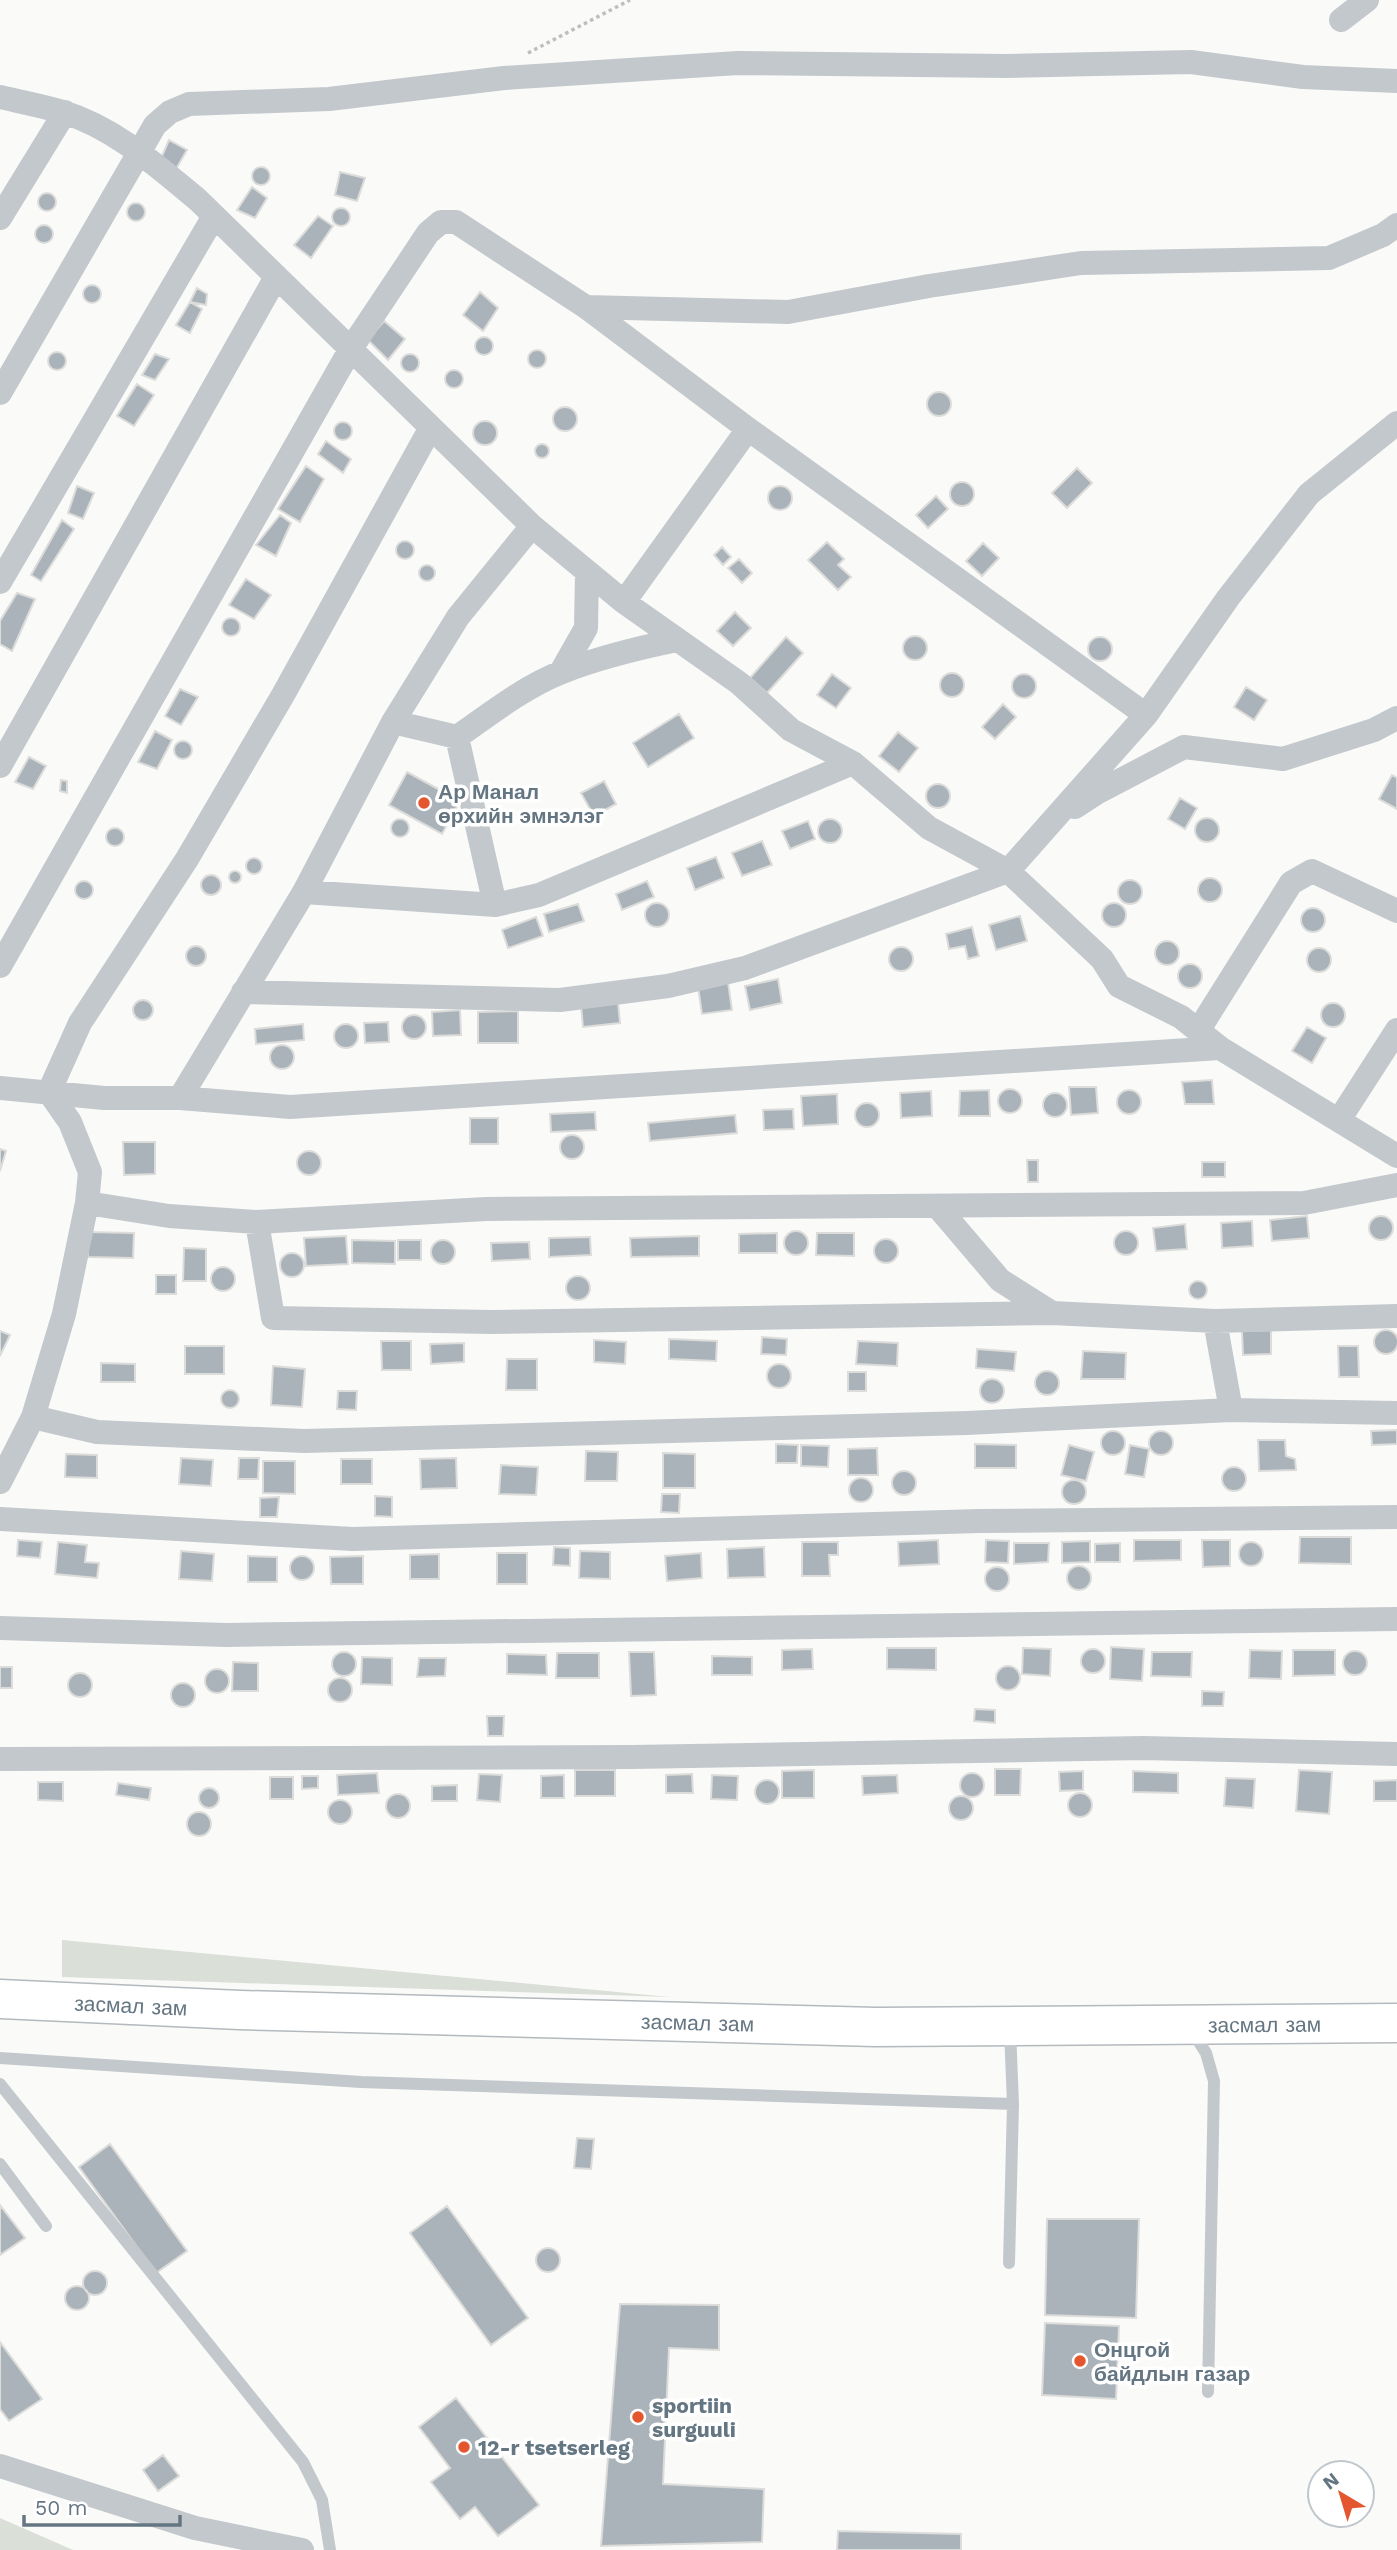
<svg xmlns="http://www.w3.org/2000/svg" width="1397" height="2550" font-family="'Work Sans',sans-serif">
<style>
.green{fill:#dadfd7}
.building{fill:#aab3b9;stroke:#dcdcda;stroke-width:2}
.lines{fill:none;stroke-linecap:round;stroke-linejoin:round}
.highway-casing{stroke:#b4b9bd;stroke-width:41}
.path{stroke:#bbbfc2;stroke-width:3.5;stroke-dasharray:3.5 3.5;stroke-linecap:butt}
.lane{stroke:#c3c8cc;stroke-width:12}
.street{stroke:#c3c8cc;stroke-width:24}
.highway{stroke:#fff;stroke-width:38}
.poi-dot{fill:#e4572e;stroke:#fff;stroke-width:2.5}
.labels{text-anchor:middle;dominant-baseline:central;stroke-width:7;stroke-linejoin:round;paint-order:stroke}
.poi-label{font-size:21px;font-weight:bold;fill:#657683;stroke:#fff;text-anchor:start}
.street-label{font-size:21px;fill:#657683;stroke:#fff}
</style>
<rect width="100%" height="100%" fill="#fafaf8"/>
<path class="green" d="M62,1940L670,1997L62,1977Z
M0,2518L73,2550H0Z"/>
<path class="building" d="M169,140L187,150L176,169L159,163Z
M252 176a9 9 0 1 1 18 0a9 9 0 1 1-18 0Z
M340,172L365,178L357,201L335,195Z
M252,187L267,198L255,218L237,210Z
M38 202a9 9 0 1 1 18 0a9 9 0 1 1-18 0Z
M127 212a9 9 0 1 1 18 0a9 9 0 1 1-18 0Z
M332 217a9 9 0 1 1 18 0a9 9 0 1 1-18 0Z
M318,216L333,226L311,258L294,245Z
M35 234a9 9 0 1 1 18 0a9 9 0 1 1-18 0Z
M83 294a9 9 0 1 1 18 0a9 9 0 1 1-18 0Z
M197,288L207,294L206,305L190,302Z
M480,292L498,308L483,331L463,315Z
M190,302L202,309L190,333L176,325Z
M384,321L405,339L388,360L368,340Z
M475 346a9 9 0 1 1 18 0a9 9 0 1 1-18 0Z
M528 359a9 9 0 1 1 18 0a9 9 0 1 1-18 0Z
M48 361a9 9 0 1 1 18 0a9 9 0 1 1-18 0Z
M401 363a9 9 0 1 1 18 0a9 9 0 1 1-18 0Z
M155,354L169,359L155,380L142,375Z
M445 379a9 9 0 1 1 18 0a9 9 0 1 1-18 0Z
M137,384L154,395L134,426L117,416Z
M927 404a12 12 0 1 1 24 0a12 12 0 1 1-24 0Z
M553 419a12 12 0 1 1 24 0a12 12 0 1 1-24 0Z
M473 433a12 12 0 1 1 24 0a12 12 0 1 1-24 0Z
M334 431a9 9 0 1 1 18 0a9 9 0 1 1-18 0Z
M326,441L351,459L343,473L318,454Z
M535 451a7 7 0 1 1 14 0a7 7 0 1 1-14 0Z
M306,466L324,479L300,522L278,509Z
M1077,468L1092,483L1067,508L1052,493Z
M950 494a12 12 0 1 1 24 0a12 12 0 1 1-24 0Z
M77,486L94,493L83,519L68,513Z
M768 498a12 12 0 1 1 24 0a12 12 0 1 1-24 0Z
M936,496L948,509L928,528L916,515Z
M280,515L291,523L276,556L256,545Z
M62,520L74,529L41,581L31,575Z
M396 550a9 9 0 1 1 18 0a9 9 0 1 1-18 0Z
M827,542L844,559L838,565L851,577L838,590L808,560Z
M983,543L999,558L982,576L966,561Z
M722,547L731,557L723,565L714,555Z
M739,559L752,573L742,583L728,568Z
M419 573a8 8 0 1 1 16 0a8 8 0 1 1-16 0Z
M246,579L271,595L254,619L229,605Z
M17,593L35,599L12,651L0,644V621Z
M735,612L751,628L733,646L717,631Z
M222 627a9 9 0 1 1 18 0a9 9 0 1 1-18 0Z
M903 648a12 12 0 1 1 24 0a12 12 0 1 1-24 0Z
M786,637L803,653L767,693L750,678Z
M1088 649a12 12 0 1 1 24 0a12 12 0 1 1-24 0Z
M940 685a12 12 0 1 1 24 0a12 12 0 1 1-24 0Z
M832,674L851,688L836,708L817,695Z
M1012 686a12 12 0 1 1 24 0a12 12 0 1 1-24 0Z
M1246,687L1267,700L1254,720L1234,707Z
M180,689L198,697L181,725L165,716Z
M1003,704L1016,717L995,739L982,727Z
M679,714L694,738L648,767L633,743Z
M155,731L172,740L157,769L138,762Z
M898,732L918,748L899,772L879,756Z
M174 750a9 9 0 1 1 18 0a9 9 0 1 1-18 0Z
M29,757L46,766L33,789L15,782Z
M407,772L460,801L442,834L389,805Z
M1392,775L1397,778V809L1379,799Z
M61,780L67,781V793L60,791Z
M604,781L616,804L594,816L581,793Z
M926 796a12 12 0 1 1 24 0a12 12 0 1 1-24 0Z
M1180,798L1197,808L1185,829L1168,819Z
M1195 830a12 12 0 1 1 24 0a12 12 0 1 1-24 0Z
M391 828a9 9 0 1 1 18 0a9 9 0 1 1-18 0Z
M818 831a12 12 0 1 1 24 0a12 12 0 1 1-24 0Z
M808,821L815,839L790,849L782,831Z
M106 837a9 9 0 1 1 18 0a9 9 0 1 1-18 0Z
M762,841L772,865L742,876L732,853Z
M716,857L724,878L695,890L687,868Z
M246 866a8 8 0 1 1 16 0a8 8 0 1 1-16 0Z
M229 877a6 6 0 1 1 12 0a6 6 0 1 1-12 0Z
M201 885a10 10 0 1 1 20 0a10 10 0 1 1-20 0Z
M1198 890a12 12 0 1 1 24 0a12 12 0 1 1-24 0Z
M1118 892a12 12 0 1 1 24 0a12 12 0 1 1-24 0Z
M75 890a9 9 0 1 1 18 0a9 9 0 1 1-18 0Z
M647,881L654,897L622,910L616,894Z
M1102 915a12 12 0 1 1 24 0a12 12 0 1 1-24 0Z
M645 915a12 12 0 1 1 24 0a12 12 0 1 1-24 0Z
M578,904L584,921L549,932L544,914Z
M1301 920a12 12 0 1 1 24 0a12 12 0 1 1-24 0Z
M1020,916L1027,941L996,950L989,925Z
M536,917L543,936L508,948L502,930Z
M972,927L979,956L968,959L965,946L949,949L946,934Z
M1155 953a12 12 0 1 1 24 0a12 12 0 1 1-24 0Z
M186 956a10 10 0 1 1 20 0a10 10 0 1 1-20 0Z
M889 959a12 12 0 1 1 24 0a12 12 0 1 1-24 0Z
M1307 960a12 12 0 1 1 24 0a12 12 0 1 1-24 0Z
M1178 976a12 12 0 1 1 24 0a12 12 0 1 1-24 0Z
M778,979L782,1003L750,1010L745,986Z
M728,982L732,1010L702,1014L698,987Z
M133 1010a10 10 0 1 1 20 0a10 10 0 1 1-20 0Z
M618,1002L620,1023L583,1027L581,1005Z
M1321 1015a12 12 0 1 1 24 0a12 12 0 1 1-24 0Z
M460,1010L461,1035L433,1036L432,1012Z
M518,1011V1043H478V1012Z
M402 1027a12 12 0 1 1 24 0a12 12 0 1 1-24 0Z
M388,1022L389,1042L365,1043L364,1023Z
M303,1024L304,1040L256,1044L255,1029Z
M334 1036a12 12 0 1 1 24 0a12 12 0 1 1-24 0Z
M1307,1027L1326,1038L1312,1063L1292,1051Z
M270 1057a12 12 0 1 1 24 0a12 12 0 1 1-24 0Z
M1212,1080L1214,1104H1185L1182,1082Z
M1069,1087H1096L1098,1113L1071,1115Z
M998 1101a12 12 0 1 1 24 0a12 12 0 1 1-24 0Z
M989,1090L990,1116H959L960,1091Z
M1117 1102a12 12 0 1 1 24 0a12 12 0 1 1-24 0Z
M931,1091L932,1116L901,1118L900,1093Z
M1043 1105a12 12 0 1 1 24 0a12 12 0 1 1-24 0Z
M837,1094L838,1124L803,1126L801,1096Z
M855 1115a12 12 0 1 1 24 0a12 12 0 1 1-24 0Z
M793,1109L794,1129L764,1130L763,1110Z
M595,1112L596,1130L551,1132L550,1114Z
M735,1115L737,1133L650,1141L648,1123Z
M470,1118H498V1144H470Z
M560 1147a12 12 0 1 1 24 0a12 12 0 1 1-24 0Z
M123,1142H155V1174L124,1175Z
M0,1149L6,1151L0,1171Z
M297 1163a12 12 0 1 1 24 0a12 12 0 1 1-24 0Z
M1027,1160H1038V1182H1028Z
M1202,1162H1225V1177H1202Z
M1307,1216L1309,1238L1272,1241L1270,1220Z
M1369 1228a12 12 0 1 1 24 0a12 12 0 1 1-24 0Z
M1252,1221L1253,1246L1222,1248L1221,1223Z
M1185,1224L1187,1249L1156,1251L1153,1228Z
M784 1243a12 12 0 1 1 24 0a12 12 0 1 1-24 0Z
M1114 1243a12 12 0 1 1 24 0a12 12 0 1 1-24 0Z
M88,1232L134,1233L133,1258L88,1257Z
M777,1233V1253H739V1234Z
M817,1233H854V1256L816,1255Z
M346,1236L348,1264L306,1266L304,1238Z
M699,1236V1256L631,1257L630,1238Z
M590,1237L591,1255L549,1257V1238Z
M874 1251a12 12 0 1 1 24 0a12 12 0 1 1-24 0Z
M352,1240L395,1241V1264L352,1263Z
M398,1240H421V1260H398Z
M431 1252a12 12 0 1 1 24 0a12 12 0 1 1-24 0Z
M529,1242L530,1259L492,1261L491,1243Z
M184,1248L206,1249V1281H183Z
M280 1265a12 12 0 1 1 24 0a12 12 0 1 1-24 0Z
M211 1279a12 12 0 1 1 24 0a12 12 0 1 1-24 0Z
M156,1275H176V1294H156Z
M566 1288a12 12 0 1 1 24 0a12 12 0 1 1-24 0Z
M1189 1290a9 9 0 1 1 18 0a9 9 0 1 1-18 0Z
M1271,1330V1354L1243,1355L1242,1331Z
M1374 1342a12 12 0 1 1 24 0a12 12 0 1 1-24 0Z
M0,1331L10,1335L0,1356Z
M762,1337L787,1339L786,1355L761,1354Z
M669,1339L717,1341L716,1361L669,1359Z
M594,1340L626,1342L625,1364L594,1362Z
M381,1341H411V1370H382Z
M858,1341L898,1343L897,1366L856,1364Z
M464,1343V1362L431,1364L430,1344Z
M185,1346H224V1374H185Z
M1338,1346H1358L1359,1377H1339Z
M977,1349L1016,1352L1014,1371L976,1368Z
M1083,1351L1126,1353L1125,1379H1081Z
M507,1359H537V1390H506Z
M101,1363L135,1364V1382H101Z
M767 1376a12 12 0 1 1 24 0a12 12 0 1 1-24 0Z
M273,1366L305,1369L302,1407L271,1405Z
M1035 1383a12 12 0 1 1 24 0a12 12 0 1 1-24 0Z
M848,1372H866V1391H848Z
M980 1391a12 12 0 1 1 24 0a12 12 0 1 1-24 0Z
M221 1399a9 9 0 1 1 18 0a9 9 0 1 1-18 0Z
M338,1391H357L356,1410L337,1409Z
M1397,1430V1444L1372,1445L1371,1431Z
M1101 1443a12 12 0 1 1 24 0a12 12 0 1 1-24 0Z
M1149 1443a12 12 0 1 1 24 0a12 12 0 1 1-24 0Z
M1258,1440H1285L1286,1456L1295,1459L1296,1470L1259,1471Z
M776,1444L798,1445L797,1463H776Z
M975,1444L1016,1445V1468H975Z
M801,1445L829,1446L828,1467L801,1466Z
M1069,1445L1094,1452L1086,1481L1061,1475Z
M1130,1445L1149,1449L1144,1477L1125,1474Z
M877,1448L878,1475H848V1449Z
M586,1451L618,1452L617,1481H585Z
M663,1453L695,1454V1488H663Z
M66,1454L97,1455V1478L65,1477Z
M181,1458L213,1460L211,1486L179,1484Z
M239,1458H259L258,1479H238Z
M456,1458L457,1488L421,1489L420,1459Z
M341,1459H372V1484H341Z
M263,1461H295V1494L263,1493Z
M501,1465L538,1467L536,1495L499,1494Z
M1222 1479a12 12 0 1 1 24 0a12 12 0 1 1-24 0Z
M892 1483a12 12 0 1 1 24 0a12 12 0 1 1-24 0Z
M849 1490a12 12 0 1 1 24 0a12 12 0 1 1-24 0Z
M1062 1492a12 12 0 1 1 24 0a12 12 0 1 1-24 0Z
M662,1494H680L679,1513L661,1512Z
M375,1496L392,1497V1517L375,1516Z
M279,1497L277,1517H260V1498Z
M1300,1537H1351V1564L1299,1563Z
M18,1540L42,1542L40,1558L17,1556Z
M938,1540L939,1564L899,1566L898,1542Z
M986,1540L1009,1541L1008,1563L985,1562Z
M1134,1540H1181V1560L1134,1561Z
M1202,1540H1230V1566L1203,1567Z
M1090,1541V1562L1062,1563V1542Z
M58,1542L87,1545L85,1562L99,1563L97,1578L55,1574Z
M802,1542H838V1555H829L830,1576H802Z
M1239 1554a12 12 0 1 1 24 0a12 12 0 1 1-24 0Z
M1014,1543H1049L1048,1562L1014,1564Z
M1120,1543V1562H1095V1544Z
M554,1547L570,1548V1566L553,1565Z
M764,1547L765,1577L728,1578L727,1549Z
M181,1551L214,1554L212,1581L179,1579Z
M580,1551L610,1552V1579L579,1578Z
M497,1553H527V1584H497Z
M701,1553L702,1578L667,1581L665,1556Z
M439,1554V1579H410V1555Z
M248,1556L277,1557V1582H248Z
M363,1556V1584H331L330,1557Z
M290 1568a12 12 0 1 1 24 0a12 12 0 1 1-24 0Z
M1067 1578a12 12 0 1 1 24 0a12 12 0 1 1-24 0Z
M985 1579a12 12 0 1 1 24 0a12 12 0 1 1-24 0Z
M1111,1647L1144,1649L1142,1681L1110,1679Z
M887,1648H936V1670L887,1669Z
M1023,1648L1051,1649L1050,1676L1022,1674Z
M812,1649L813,1669L782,1670V1650Z
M1081 1661a12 12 0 1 1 24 0a12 12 0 1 1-24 0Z
M1250,1650L1282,1651L1281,1679L1249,1678Z
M1293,1650H1335V1675L1293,1676Z
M1343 1663a12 12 0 1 1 24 0a12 12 0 1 1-24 0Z
M629,1652H654L656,1695L631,1696Z
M1152,1652H1192L1191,1677L1151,1676Z
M332 1664a12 12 0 1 1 24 0a12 12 0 1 1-24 0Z
M557,1653H599V1678H556Z
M507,1654L546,1655L547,1675L507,1674Z
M712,1656L752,1657V1675H712Z
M362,1657L392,1658V1685L361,1684Z
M419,1658H446L445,1676L417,1677Z
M233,1662L258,1663V1691H232Z
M996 1678a12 12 0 1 1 24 0a12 12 0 1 1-24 0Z
M0,1667H12V1688H0Z
M205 1681a12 12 0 1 1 24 0a12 12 0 1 1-24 0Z
M68 1685a12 12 0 1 1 24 0a12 12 0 1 1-24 0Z
M328 1690a12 12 0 1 1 24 0a12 12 0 1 1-24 0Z
M171 1695a12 12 0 1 1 24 0a12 12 0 1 1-24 0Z
M1202,1691L1224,1692L1223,1706H1202Z
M975,1709L995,1710V1723L974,1721Z
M487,1716H504L503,1736H488Z
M995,1769H1021L1020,1795H995Z
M575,1770H615V1796H575Z
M814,1770V1798H782V1771Z
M1299,1770L1332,1772L1329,1814L1296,1811Z
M1083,1771V1790L1060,1791L1059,1772Z
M1133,1771L1178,1773V1793L1133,1792Z
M377,1773L379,1793L338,1795L337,1775Z
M960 1785a12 12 0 1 1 24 0a12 12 0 1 1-24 0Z
M479,1774L502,1775L500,1802L477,1800Z
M692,1774L693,1793H666V1775Z
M564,1775V1798H541V1776Z
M712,1775L738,1776L737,1800L711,1799Z
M897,1775L898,1793L863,1795L862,1776Z
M302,1776H318V1788L302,1789Z
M270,1777H293V1799H270Z
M1226,1778L1255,1779L1253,1808L1224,1806Z
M1397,1780V1801H1374V1781Z
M755 1792a12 12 0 1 1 24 0a12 12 0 1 1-24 0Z
M38,1782H63V1801L38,1800Z
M118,1783L151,1788L149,1800L116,1795Z
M457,1785V1801H432V1786Z
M199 1798a10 10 0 1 1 20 0a10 10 0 1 1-20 0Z
M1068 1805a12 12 0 1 1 24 0a12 12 0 1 1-24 0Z
M386 1806a12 12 0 1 1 24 0a12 12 0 1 1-24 0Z
M949 1808a12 12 0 1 1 24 0a12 12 0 1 1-24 0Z
M328 1812a12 12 0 1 1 24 0a12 12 0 1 1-24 0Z
M187 1824a12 12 0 1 1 24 0a12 12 0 1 1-24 0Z
M577,2138L594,2139L591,2169L574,2168Z
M110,2144L187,2251L156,2273L79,2167Z
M0,2205L25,2238L0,2255Z
M447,2206L528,2318L491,2345L410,2233Z
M1047,2219H1139L1136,2318L1045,2315Z
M536 2260a12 12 0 1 1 24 0a12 12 0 1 1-24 0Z
M83 2283a12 12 0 1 1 24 0a12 12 0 1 1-24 0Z
M65 2298a12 12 0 1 1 24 0a12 12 0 1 1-24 0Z
M620,2304L719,2305V2350L669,2348L663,2484L764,2489L762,2542L601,2546Z
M1045,2323L1119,2326L1116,2399L1042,2395Z
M0,2342L42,2399L9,2421L0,2409Z
M456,2398L539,2505L498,2536L475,2507L460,2519L431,2482L450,2468L419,2427Z
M163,2455L179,2476L158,2491L143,2470Z
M838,2531L961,2534V2550H837Z"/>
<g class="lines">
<defs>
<g id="highway">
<path id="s1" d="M0,1999L240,2010L876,2027L1397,2023"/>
</g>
</defs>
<use href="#highway" class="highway-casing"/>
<path class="path" d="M528,53L630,0"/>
<path class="lane" d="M1192,2031L1206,2053L1214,2081L1208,2392
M0,2058L361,2082L1013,2104
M0,2084L303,2462L322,2500L330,2550
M0,2164L46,2226
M1009,2263L1013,2104L1010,2030"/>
<path class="street" d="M1341,20L1367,0
M0,97C21,102 42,106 63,112C115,128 157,166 198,200L532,526L624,602L739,683L791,730L853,763L929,828L1008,871L1102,959L1119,986L1181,1017L1220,1048L1397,1156
M0,218L65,112
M586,307L788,312L929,286L1081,263L1329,258L1383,235L1397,225
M0,393L155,125L170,112L189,104L329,99L504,78L738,63L1006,66L1191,62L1303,77L1397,81
M0,582L214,216
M624,602L748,429
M561,672L586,628L587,572
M393,722L457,737C490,714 524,687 562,672C600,657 638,648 677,640
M457,737L495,905
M0,766L276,277
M1075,807L1098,792L1184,747L1283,759L1374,730L1397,718
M304,892L495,905L539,895L853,763
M0,966L350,350L428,233L441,222H456L586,307L748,429L1146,715
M243,992L560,1000L668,986L745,968L1008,871L1146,715L1228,598L1309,494L1397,423
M1198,1031L1291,883L1312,871L1397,911
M0,1088L104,1098H180L290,1107L1220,1048
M180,1098L304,892L393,722L458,617L532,526
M1339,1120L1397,1030
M87,1203L169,1216L257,1222L486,1209L1304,1203L1397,1185
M937,1206L1000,1280L1052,1313
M257,1222L273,1318L492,1322L1052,1313L1215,1321L1397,1316
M1215,1321L1231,1410
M33,1417L97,1432L304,1441L967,1423L1231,1410L1397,1413
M0,1482L33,1417L64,1314L87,1203L90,1172L70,1122L49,1092L80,1023L187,859L283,695L430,429
M0,1519L353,1539L980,1521L1397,1517
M0,1628L226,1635L1397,1619
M0,1759L632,1757L1143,1748L1397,1754
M0,2466L195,2528L302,2550"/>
<use href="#highway" class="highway"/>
</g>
<g class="poi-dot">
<circle cx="424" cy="803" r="7"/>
<circle cx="1080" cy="2361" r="7"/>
<circle cx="638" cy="2417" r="7"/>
<circle cx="464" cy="2447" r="7"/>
</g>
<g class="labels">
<g class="poi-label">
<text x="438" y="791">Ар Манал<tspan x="438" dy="24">өрхийн эмнэлэг</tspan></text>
<text x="1094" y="2349">Онцгой<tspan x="1094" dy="24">байдлын газар</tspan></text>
<text x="652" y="2405">sportiin<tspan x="652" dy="24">surguuli</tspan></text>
<text x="478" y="2447">12-r tsetserleg</text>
</g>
<g class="street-label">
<text stroke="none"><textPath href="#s1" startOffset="131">засмал зам</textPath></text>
<text stroke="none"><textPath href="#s1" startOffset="698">засмал зам</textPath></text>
<text stroke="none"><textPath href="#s1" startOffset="1265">засмал зам</textPath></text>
</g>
</g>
<g transform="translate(1341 2494) rotate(322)"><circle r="33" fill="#ffffff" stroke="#c1c8cd" stroke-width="2"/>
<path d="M0-5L12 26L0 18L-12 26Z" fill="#e4572e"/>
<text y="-10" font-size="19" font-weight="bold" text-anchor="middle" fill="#657683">N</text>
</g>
<path d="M24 2515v10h156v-10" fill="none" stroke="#657683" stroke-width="3.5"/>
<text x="35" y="2515" font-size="21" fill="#657683" stroke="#ffffff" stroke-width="5" paint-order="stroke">50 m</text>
</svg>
